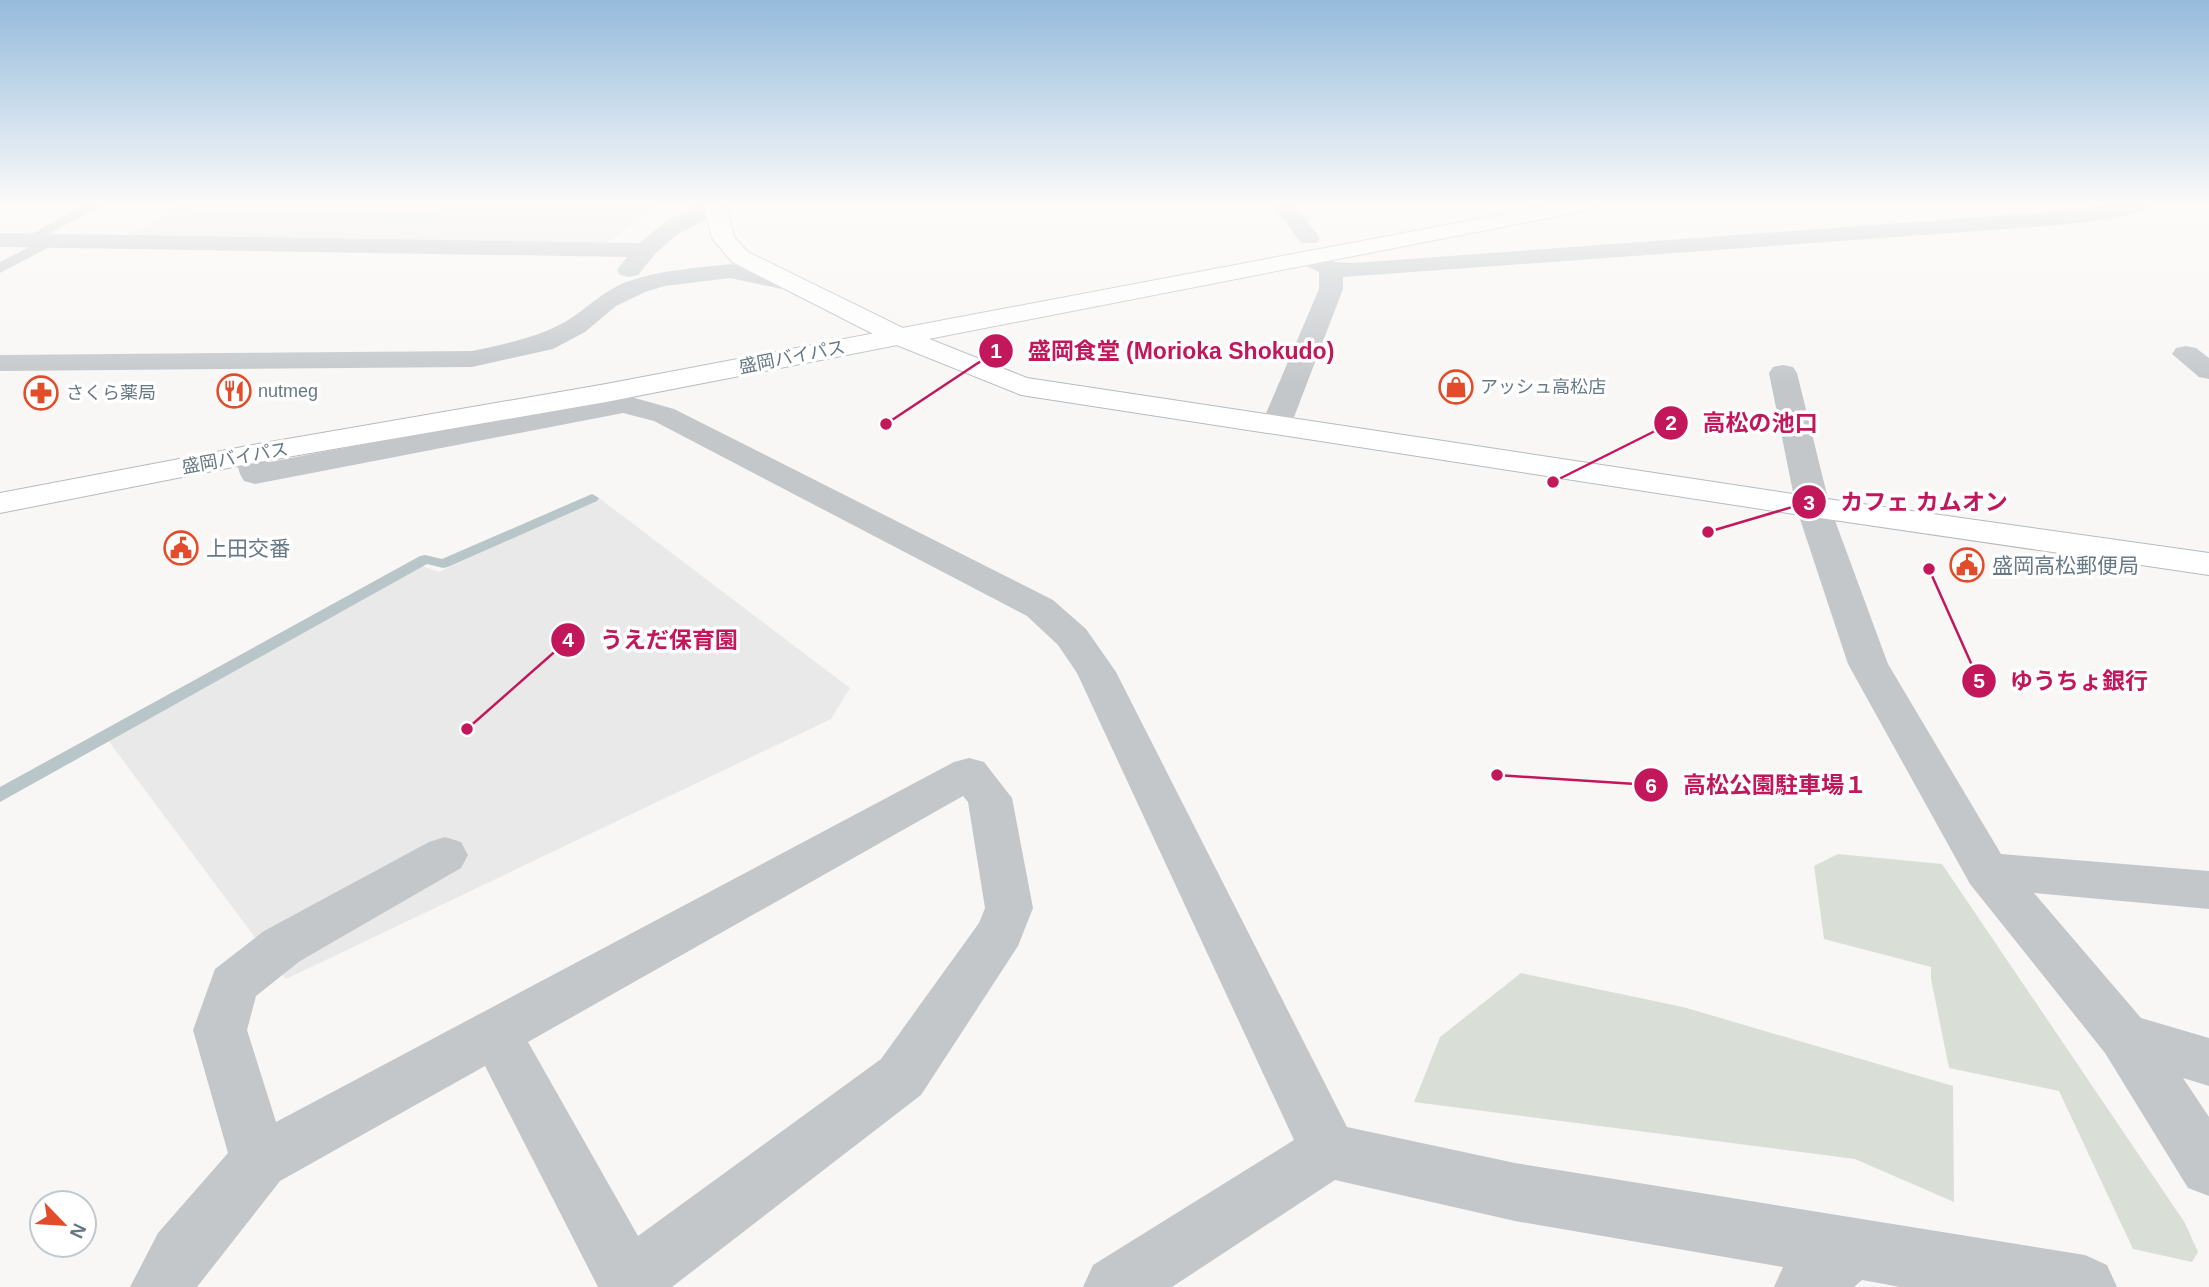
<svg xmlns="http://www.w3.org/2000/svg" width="2209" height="1287" font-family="Arial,'Noto Sans JP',sans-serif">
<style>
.built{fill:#e8e9e8}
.green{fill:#d9dfd6}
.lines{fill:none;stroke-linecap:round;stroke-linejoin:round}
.stream{fill:#b9c6c9;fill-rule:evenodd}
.secondary-casing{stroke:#b5bbbf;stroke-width:2}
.highway-casing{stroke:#b6babc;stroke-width:2}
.lane{fill:#c3c7ca;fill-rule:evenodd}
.street{fill:#c3c7ca;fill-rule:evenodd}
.secondary{fill:#fff;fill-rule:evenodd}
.highway{fill:#fff;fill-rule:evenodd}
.labels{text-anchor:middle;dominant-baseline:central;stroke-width:7;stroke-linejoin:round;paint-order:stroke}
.far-street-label{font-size:18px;fill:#677985;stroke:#fff}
.far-poi-label{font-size:18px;fill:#677985;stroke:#fff;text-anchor:start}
.poi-label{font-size:21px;fill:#677985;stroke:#fff;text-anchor:start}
.leader{fill:none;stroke:#c2185b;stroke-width:2.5}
.callout-dot{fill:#c2185b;stroke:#fff;stroke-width:2.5}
.mark-label{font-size:21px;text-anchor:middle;font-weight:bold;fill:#fff}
.callout-label{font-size:23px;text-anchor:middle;font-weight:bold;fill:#c2185b;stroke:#fff;stroke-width:7;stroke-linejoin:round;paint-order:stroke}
</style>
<rect width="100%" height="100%" fill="#f8f7f5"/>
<path class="built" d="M182,205H657L607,243L123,238Z
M599,498L850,688L831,719L286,979L107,739L419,565L439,572Z"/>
<path class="green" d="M208,205H456L434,222L184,219Z
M1838,854L1942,864L2185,1223L2198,1252L2192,1262L2133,1249L2059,1091L1949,1068L1931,979V967L1824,939L1814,866Z
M1521,973L1683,1007L1953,1086L1954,1202L1855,1159L1414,1102L1440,1037Z"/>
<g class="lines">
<path class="stream" d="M592,494L599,498L597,501L448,567L443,568L427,564L0,802V787L420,556L425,555L442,559Z"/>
<defs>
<path id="secondary" d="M704,205H726L734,237L748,252L907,330L1027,378L1813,497L2209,553V575L1813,517L1021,395L889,342L732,262L712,238Z"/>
<path id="highway" d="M1552,205H1595L1592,210L1584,211L606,402L253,463L0,513V493L253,445L606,384Z"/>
</defs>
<use href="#secondary" class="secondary-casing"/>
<use href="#highway" class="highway-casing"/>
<path class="lane" d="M84,205H101L31,244L26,245L19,241Z
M48,238L53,239L55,242L53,245L0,273V262Z"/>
<path class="street" d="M698,205H726L723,210L675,236L655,254L638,275L629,277L620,275L617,270L627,257L0,247V233L639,243L670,219Z
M1273,205H1295L1320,238L1317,243H1301Z
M2108,205H2148C2137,220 2069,223 2049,226L1343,277V289L1291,425L1287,431L1276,434L1265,431L1261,425L1319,289V272L1302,264L1298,259L1302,254L1310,252L1335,262L1355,263L2049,212Z
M730,264L796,278L799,283L796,288L787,290L730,278L665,286L645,292L616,306L585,332L553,349L472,367L0,371V355L472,351C504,344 536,338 565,322C587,309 603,290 629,281C661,270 696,268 730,264Z
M2186,346L2196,348L2209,358V379L2199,377L2172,354L2176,348Z
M1783,365L1793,367L1797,373L1830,507L1888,664L2001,854L2209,871V909L2034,893L2141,1018L2209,1038V1086L2183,1078L2209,1117V1196L2188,1188L2105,1053L1970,884L1848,664L1796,507L1769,373L1773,367Z
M624,395L674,409L1053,600L1086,629L1116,672L1347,1127L1515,1163L2085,1255L2107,1265L2117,1287H1900L1862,1280L1854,1287H1774L1783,1267L1515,1221L1335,1180L1172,1287H1083L1093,1265L1294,1140L1077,673L1058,645L1027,616L654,421L623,413L255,484L244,481C237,471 235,457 242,447L253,445L264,447L270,462Z
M969,758L984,762L1012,798L1033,908L1018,946L921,1095L672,1287H598L485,1066L280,1181L197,1287H130L158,1233L228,1153L193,1030L215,969L264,931L429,842L445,837L461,842L468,855L461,868L300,961L256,996L247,1030L276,1122L954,762ZM963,796L968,802L985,908L979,923L881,1059L638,1236L528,1042Z"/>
<use href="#secondary" class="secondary"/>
<use href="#highway" class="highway"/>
</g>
<linearGradient id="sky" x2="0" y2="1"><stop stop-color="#95bbdc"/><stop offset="0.53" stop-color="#fcfbfa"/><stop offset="1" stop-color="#fcfbfa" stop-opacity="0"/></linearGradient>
<rect width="2209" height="385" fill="url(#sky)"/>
<defs>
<symbol id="shop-ring" viewBox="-11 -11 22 22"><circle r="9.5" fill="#fff" stroke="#e24c2a" stroke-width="1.5"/><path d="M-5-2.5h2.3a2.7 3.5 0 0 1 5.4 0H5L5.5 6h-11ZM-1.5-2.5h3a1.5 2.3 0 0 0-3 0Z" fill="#e24c2a"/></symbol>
<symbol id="restaurant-ring" viewBox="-11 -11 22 22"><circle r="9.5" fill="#fff" stroke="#e24c2a" stroke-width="1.5"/><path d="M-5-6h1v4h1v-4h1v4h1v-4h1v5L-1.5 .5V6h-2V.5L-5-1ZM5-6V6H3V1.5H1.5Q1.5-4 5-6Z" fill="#e24c2a"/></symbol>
<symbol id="pharmacy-ring" viewBox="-11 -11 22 22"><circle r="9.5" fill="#fff" stroke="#e24c2a" stroke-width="1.5"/><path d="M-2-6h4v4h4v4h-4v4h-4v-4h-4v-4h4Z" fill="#e24c2a"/></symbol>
<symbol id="civic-ring" viewBox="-11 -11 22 22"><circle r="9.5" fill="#fff" stroke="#e24c2a" stroke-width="1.5"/><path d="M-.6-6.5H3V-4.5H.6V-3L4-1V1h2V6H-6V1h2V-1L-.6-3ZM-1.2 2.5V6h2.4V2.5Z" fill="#e24c2a"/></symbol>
</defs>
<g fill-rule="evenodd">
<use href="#shop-ring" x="1437" y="368" width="38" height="38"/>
<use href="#restaurant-ring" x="215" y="372" width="38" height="38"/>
<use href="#pharmacy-ring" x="22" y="374" width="38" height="38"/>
<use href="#civic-ring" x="162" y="529" width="38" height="38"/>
<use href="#civic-ring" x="1948" y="546" width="38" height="38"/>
</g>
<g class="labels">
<g class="far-street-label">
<text transform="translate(792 357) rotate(-11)">盛岡バイパス</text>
<text transform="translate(235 458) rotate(-10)">盛岡バイパス</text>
</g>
<g class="far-poi-label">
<text x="1480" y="387">アッシュ高松店</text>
<text x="258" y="391">nutmeg</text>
<text x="66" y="393">さくら薬局</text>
</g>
<g class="poi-label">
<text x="206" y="548">上田交番</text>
<text x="1992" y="565">盛岡高松郵便局</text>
</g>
</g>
<path class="leader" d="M886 424L996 351M1553 482L1671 423M1708 532L1809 502M467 729L568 640M1929 569L1979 681M1497 775L1651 785"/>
<g class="callout-dot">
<circle cx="886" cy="424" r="7"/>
<circle cx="1553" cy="482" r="7"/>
<circle cx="1708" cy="532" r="7"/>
<circle cx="467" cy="729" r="7"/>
<circle cx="1929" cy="569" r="7"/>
<circle cx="1497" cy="775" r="7"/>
<circle cx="996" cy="351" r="18"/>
<circle cx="1671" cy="423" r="18"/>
<circle cx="1809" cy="502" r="18"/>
<circle cx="568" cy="640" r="18"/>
<circle cx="1979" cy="681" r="18"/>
<circle cx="1651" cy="785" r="18"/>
</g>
<g class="mark-label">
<text x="996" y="358">1</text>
<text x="1671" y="430">2</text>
<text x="1809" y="510">3</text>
<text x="568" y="647">4</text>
<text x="1979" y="688">5</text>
<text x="1651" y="793">6</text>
</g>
<g class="callout-label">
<text x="1181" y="359">盛岡食堂 (Morioka Shokudo)</text>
<text x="1760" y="431">高松の池口</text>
<text x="1924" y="510">カフェ カムオン</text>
<text x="669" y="648">うえだ保育園</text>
<text x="2079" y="689">ゆうちょ銀行</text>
<text x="1775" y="793">高松公園駐車場１</text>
</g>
<g transform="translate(63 1224) rotate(115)"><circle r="33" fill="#ffffff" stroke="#c2c9ce" stroke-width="2"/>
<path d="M0-5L12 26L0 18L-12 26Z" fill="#e24c2a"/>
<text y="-10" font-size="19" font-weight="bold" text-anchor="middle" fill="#677985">N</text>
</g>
</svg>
